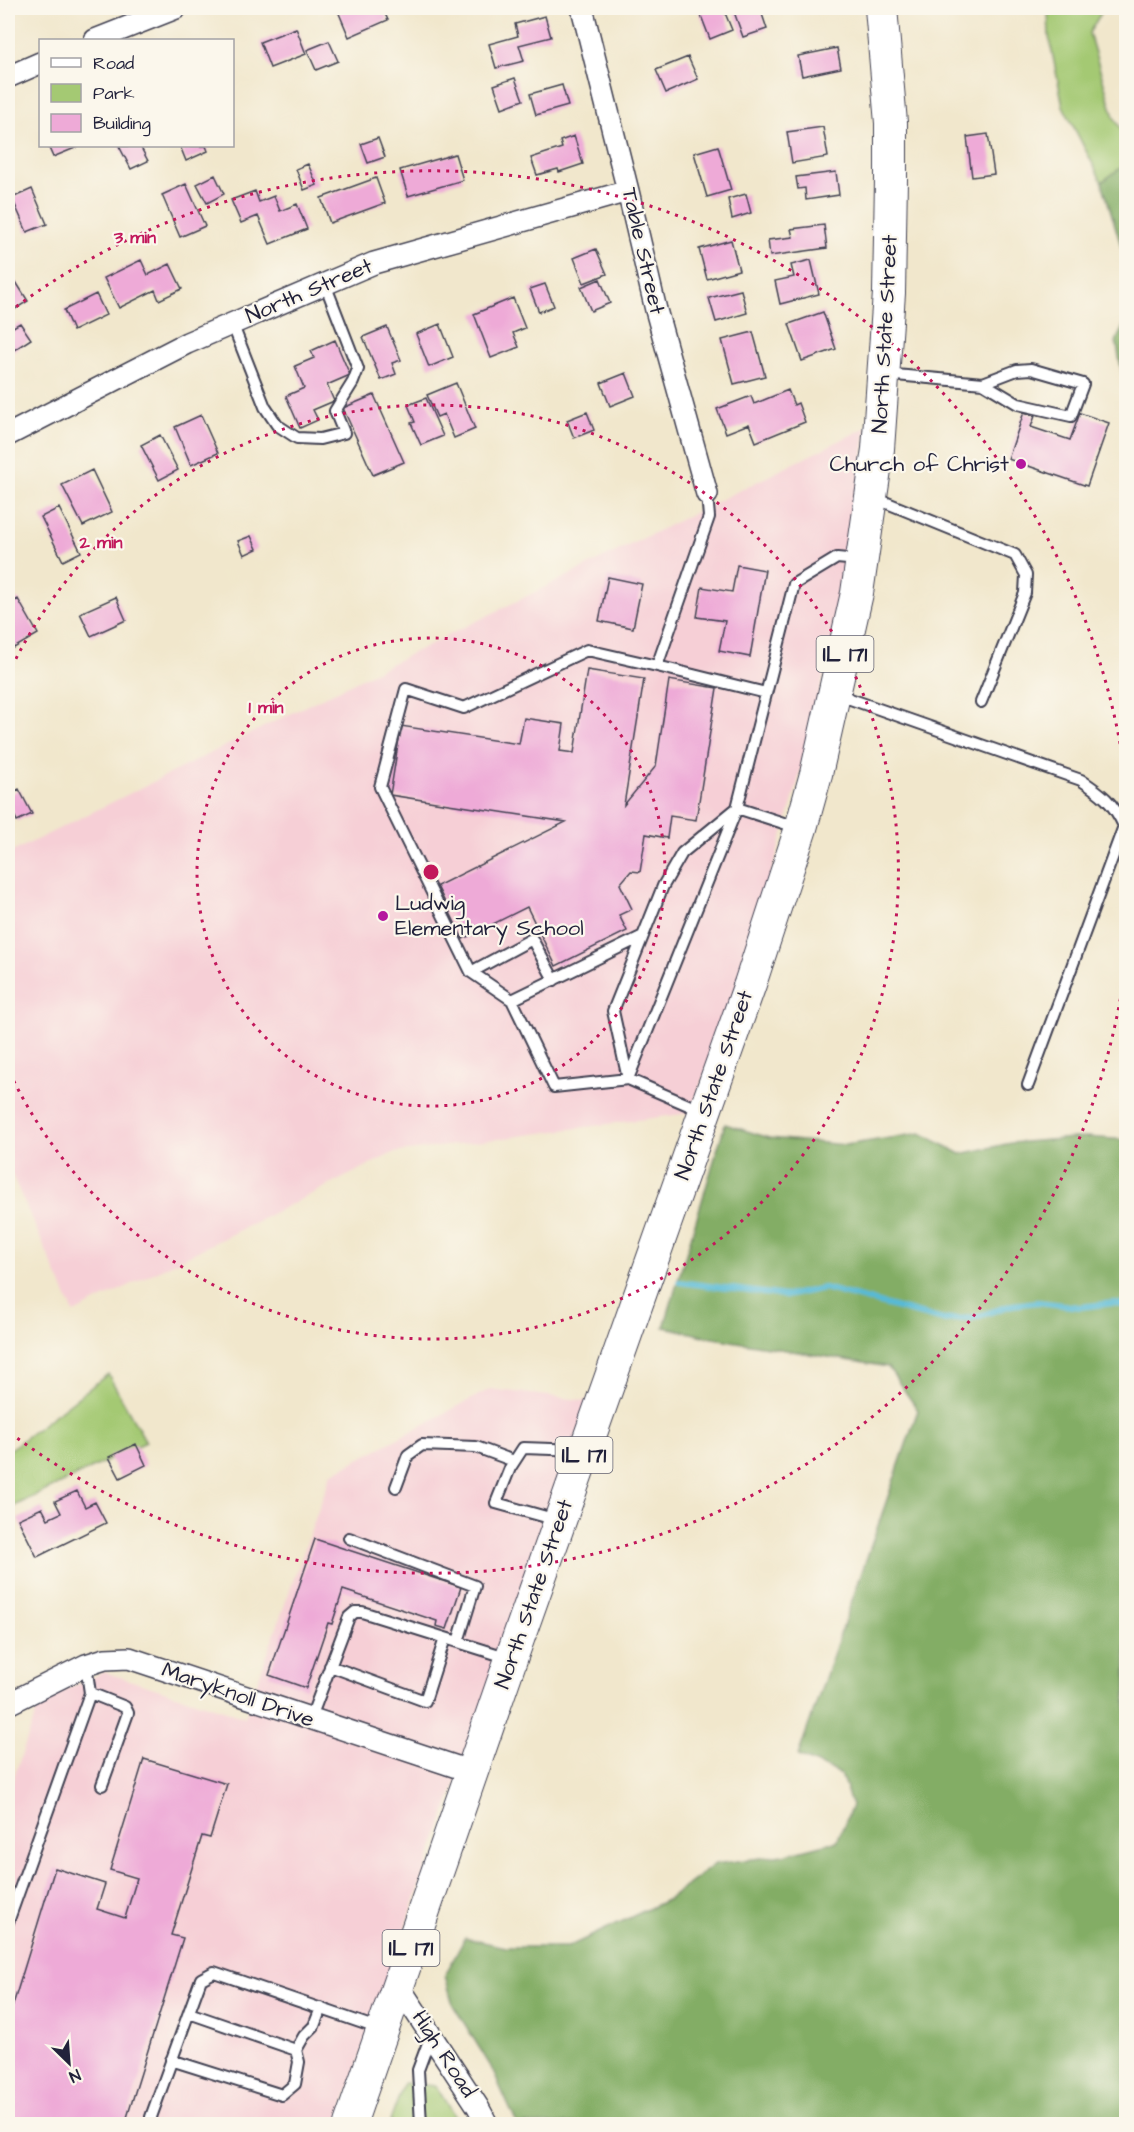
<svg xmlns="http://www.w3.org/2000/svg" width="1134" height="2132" font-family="'Architects Daughter',sans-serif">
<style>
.built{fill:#f6cfd6}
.green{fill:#a4c973;stroke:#637657;stroke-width:1.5}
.forest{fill:#83ad65;stroke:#526850;stroke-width:1.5}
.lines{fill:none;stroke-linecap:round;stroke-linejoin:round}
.stream{stroke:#57bad6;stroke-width:6}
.building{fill:#eeaad7}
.lane-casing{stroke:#414051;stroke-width:14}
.street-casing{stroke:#414051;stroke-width:24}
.primary-casing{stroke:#414051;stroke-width:34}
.lane{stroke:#fff;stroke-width:10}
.street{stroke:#fff;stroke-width:21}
.primary{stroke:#fff;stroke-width:32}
.ring{fill:none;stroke:#c2185b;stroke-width:3;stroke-dasharray:3 6}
.poi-dot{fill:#b5179e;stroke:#fbf7ec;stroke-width:2}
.labels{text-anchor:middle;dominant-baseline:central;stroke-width:4.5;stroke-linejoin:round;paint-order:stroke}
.shield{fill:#fbf7ec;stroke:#636270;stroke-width:1.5}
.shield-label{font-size:21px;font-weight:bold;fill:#22223b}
.street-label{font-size:22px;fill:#22223b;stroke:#fbf7ec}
.poi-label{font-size:22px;fill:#22223b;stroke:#fbf7ec;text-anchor:end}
.centre{fill:#c2185b;stroke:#fbf7ec;stroke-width:3}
.ring-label{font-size:18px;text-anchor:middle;font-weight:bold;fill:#c2185b;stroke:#fbf7ec;stroke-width:4.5;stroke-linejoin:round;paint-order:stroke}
</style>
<rect width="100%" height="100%" fill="#fbf7ec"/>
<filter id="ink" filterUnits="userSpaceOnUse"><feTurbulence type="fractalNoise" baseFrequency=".0167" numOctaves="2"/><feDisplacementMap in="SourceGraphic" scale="12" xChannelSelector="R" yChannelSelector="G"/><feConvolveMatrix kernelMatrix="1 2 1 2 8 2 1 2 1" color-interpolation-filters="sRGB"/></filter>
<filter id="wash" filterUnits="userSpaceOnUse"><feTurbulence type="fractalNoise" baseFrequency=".008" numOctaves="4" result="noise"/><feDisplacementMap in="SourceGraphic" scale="24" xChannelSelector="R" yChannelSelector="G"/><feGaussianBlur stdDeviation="1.35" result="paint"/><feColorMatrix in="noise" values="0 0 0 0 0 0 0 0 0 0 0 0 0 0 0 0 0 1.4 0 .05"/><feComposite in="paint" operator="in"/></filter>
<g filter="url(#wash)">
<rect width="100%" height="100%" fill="#f1e7cc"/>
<path class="built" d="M867,427L847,580L796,789L741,977L690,1113L393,1153L74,1313L8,1166V854Z
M490,1389L589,1401L337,2124H8V1794L40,1702L104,1672L245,1717L331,1474Z"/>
<path class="green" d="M1048,8H1104L1089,33L1114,117L1126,138V164L1102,182L1063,106L1049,37Z
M108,1374L146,1442L8,1509V1451Z
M404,2083L436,2086L459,2124H389Z"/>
<path class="forest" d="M1126,164V262L1102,182Z
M1126,321V393L1116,341Z
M725,1124L769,1138L846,1145L921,1133L961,1154L1011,1143L1087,1137L1126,1140V2124H517L490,2065L453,2005L445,1975L465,1938L506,1947H568L669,1899L715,1864L783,1855L837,1841L852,1806L841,1774L798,1756L918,1410L888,1367L713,1338L664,1327Z"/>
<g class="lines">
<path class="stream" d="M679,1282L786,1296L824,1288L943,1320L973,1318L1012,1305L1038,1302L1080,1307L1114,1303L1126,1306"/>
</g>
<g id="blocks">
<path class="building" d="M346,8H382L388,20L349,37L338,11Z
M698,8H723L732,30L710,39Z
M737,8H760L767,29L743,37L733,9Z
M545,16L551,37L519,45L524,61L496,68L489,44L518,36L515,24Z
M296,28L306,54L270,68L260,42Z
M329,41L338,61L316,70L307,50Z
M837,48L841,68L802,76L798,56Z
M688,57L698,79L666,93L656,70Z
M515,78L523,100L502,108L494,85Z
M562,85L568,106L536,115L530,94Z
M823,127L828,157L792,163L787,132Z
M988,134L994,174L972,177L967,137Z
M574,136L583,164L559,172L558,169L537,175L531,158L562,148L560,141Z
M378,138L385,157L368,163L361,144Z
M48,146H80L53,157Z
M119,146H140L148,161L131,169Z
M180,146H206L208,151L186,161Z
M718,146L731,190L707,197L694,153Z
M455,154L463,180L408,196L400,170Z
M308,164L317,185L304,190L296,169Z
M836,172L839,195L806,200L805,188L798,189L796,177Z
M215,175L224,194L207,203L197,184Z
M376,178L385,203L330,223L321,198Z
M186,184L205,226L180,237L162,195Z
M32,189L47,224L27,232L12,198Z
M255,191L259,202L274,196L280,211L297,204L307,229L270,244L258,216L241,223L231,200Z
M746,194L751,213L732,219L728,199Z
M824,225L827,248L770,256L768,240L793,237L791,229Z
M731,240L739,270L707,279L699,249Z
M596,249L607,274L584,283L574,258Z
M141,260L148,275L170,264L182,289L159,300L155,290L119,308L104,278Z
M811,260L819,294L780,304L775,281L794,277L791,265Z
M600,279L610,303L591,311L581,287Z
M16,282L28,301L12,311L8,304V288Z
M545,284L554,306L539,312L530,289Z
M741,290L747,313L716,322L709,298Z
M96,294L106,315L73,331L64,310Z
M513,298L525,328L513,333L519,347L491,358L474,314Z
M823,312L836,349L802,361L789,324Z
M20,323L31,339L11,352L8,347V330Z
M440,324L453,357L429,367L416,334Z
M387,327L401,360L392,363L396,374L381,380L363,337Z
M753,332L765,376L734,384L722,340Z
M335,340L350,375L327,385L334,401L313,410L318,420L300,428L286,396L304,388L295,366L314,358L311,351Z
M626,373L635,396L610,406L601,383Z
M456,383L475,429L454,438L444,414L437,417L427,395Z
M788,390L794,405L798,403L805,422L756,442L749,424L726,433L717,409L751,396L754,404Z
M374,395L404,462L373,475L343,408Z
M426,398L443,436L421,445L411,423L415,422L408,405Z
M587,412L594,430L574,438L567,420Z
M1024,412L1035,416L1031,427L1070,440L1080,413L1109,423L1087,486L1008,459Z
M201,415L218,453L191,465L175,427Z
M160,435L178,470L159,480L141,445Z
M92,470L112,512L83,526L62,485Z
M59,508L81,552L63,561L41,517Z
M251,536L257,549L244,555L238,541Z
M737,565L765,570L750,657L719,651L725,621L697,617L702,587L732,592Z
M608,577L642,584L633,628L599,621Z
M116,597L126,620L91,636L80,613Z
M18,599L38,634L14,648L11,642L8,644V605Z
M587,670L644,679L624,805L656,766L669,680L717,688L696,820L670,816L667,838L646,834L640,872L631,871L620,884L632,909L619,915L627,931L556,966L527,907L463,939L437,886L566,822L390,795L401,726L519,744L524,718L564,724L560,751L574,753Z
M19,789L32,814L17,821L8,802V795Z
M136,1444L146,1465L120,1478L109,1457Z
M77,1491L85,1507L95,1502L106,1523L37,1557L18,1519L42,1508L48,1519L61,1513L55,1501Z
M315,1539L461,1587L447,1629L436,1626L437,1621L343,1590L332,1624L328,1623L306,1688L269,1675Z
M144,1759L227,1784L210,1838L202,1836L171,1935L183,1938L125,2124H8V2021L55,1868L105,1884L97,1909L125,1918L137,1878L110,1870Z"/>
</g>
</g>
<g filter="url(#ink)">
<use href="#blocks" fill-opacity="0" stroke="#414051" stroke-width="1.5"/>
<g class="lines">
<defs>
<path id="lane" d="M232,323L265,407L277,425L297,438L320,439L344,433L335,411L353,382L358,369L325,284
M885,374L983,383L1017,370L1031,369L1083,384L1071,416L1018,404L983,383
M875,498L1015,555L1026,575L1025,593L981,702
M657,666L766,693
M836,694L1081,780C1102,794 1113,802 1124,826L1028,1085
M643,936L512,1000L554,1087L628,1079L613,1011L663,886L682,853L737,808L794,584L837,558L858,560
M471,972L532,939L554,980
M512,1000L471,972L380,787L406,689L464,708L587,650L657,666L709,517L707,494
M702,1111L628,1079L737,808L799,828
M396,1487L408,1455L422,1445L476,1447L514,1461
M557,1520L496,1503L510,1468L523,1448L580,1450
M349,1538L475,1586L458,1642
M330,1666L425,1701L445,1638
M90,1693L125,1707L128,1713L102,1785
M310,1720L349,1617L355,1612H362L509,1658
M8,1922L90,1693L86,1665
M296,2050L304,2036L314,2026L321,2008
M171,2060L282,2095L295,2084L299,2062L296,2050L189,2013
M152,2124L151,2117L201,1979L214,1972L380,2029
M421,2124L418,2070L431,2035"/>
<path id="street" d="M582,8L628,191L656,310L707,494
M95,40L176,8
M8,77L40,63
M8,435L187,343L374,263L628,191
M8,1704L86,1665L105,1659L129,1658L472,1772
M398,1985L478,2107L487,2124"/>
<path id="primary" d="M350,2124L511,1659L750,984L801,828L816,774L857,593L878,449L889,293L891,179V123L881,8"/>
</defs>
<use href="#lane" class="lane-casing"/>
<use href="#street" class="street-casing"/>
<use href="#primary" class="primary-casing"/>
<use href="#lane" class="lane"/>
<use href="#street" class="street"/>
<use href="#primary" class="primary"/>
</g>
</g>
<g class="ring">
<circle cx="431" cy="872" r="234"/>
<path d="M8 675A467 467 0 1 1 8 1069"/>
<path d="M1126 963A701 701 0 0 1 9 1432M9 312A701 701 0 0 1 1126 781"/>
</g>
<g class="poi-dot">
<circle cx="1021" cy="464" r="6"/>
<circle cx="383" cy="916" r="6"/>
</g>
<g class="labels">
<g class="shield">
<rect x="816.5" y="636" width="57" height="36" rx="4.5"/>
<rect x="555.5" y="1437" width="57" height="36" rx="4.5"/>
<rect x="382.5" y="1930" width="57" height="36" rx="4.5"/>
</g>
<g class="shield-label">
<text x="845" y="654">IL 171</text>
<text x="584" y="1455">IL 171</text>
<text x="411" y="1948">IL 171</text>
</g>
<g class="street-label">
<text transform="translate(643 251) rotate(77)">Table Street</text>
<text transform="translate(309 291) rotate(-23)">North Street</text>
<text transform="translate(885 334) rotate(-87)">North State Street</text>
<text transform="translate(714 1085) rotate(-71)">North State Street</text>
<text transform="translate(534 1594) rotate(-71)">North State Street</text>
<text transform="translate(238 1695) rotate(19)">Maryknoll Drive</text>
<text transform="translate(444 2054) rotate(57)">High Road</text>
</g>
<g class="poi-label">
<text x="1009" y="464">Church of Christ</text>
<text x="395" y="903" text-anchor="start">Ludwig<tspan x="395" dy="25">Elementary School</tspan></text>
</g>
</g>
<circle cx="431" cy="872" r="9" class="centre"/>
<g class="ring-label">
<text x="135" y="243">3 min</text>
<text x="101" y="548">2 min</text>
<text x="266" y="713">1 min</text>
</g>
<rect width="1134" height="2132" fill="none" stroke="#fbf7ec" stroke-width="30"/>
<rect x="39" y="39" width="195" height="108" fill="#fbf7ec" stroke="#a4a2a5" stroke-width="1.5"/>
<rect x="51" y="58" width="30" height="9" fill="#ffffff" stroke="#a4a2a5" stroke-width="1.5"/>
<text x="93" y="69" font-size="18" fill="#22223b">Road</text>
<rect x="51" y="84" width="30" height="18" fill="#a4c973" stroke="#a4a2a5" stroke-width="1.5"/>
<text x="93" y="99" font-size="18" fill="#22223b">Park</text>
<rect x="51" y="114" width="30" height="18" fill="#eeaad7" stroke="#a4a2a5" stroke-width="1.5"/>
<text x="93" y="129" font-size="18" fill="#22223b">Building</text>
<g transform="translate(69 2063) rotate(155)" stroke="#fbf7ec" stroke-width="4.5" paint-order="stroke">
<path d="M0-4.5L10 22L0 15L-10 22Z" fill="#22223b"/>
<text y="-9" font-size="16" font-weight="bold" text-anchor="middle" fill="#22223b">N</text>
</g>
</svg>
